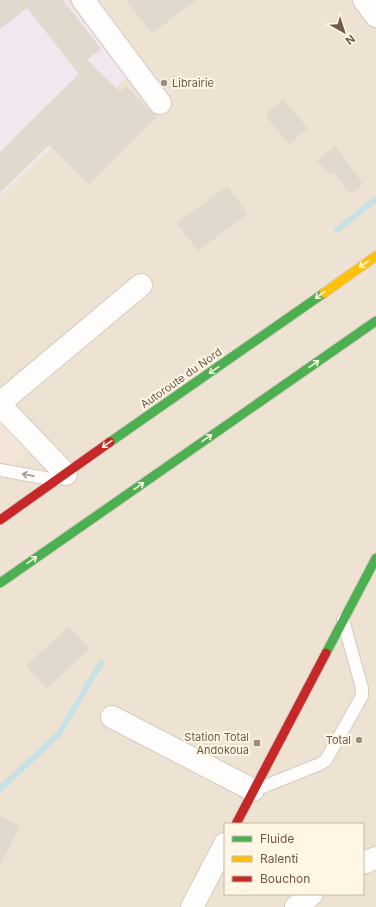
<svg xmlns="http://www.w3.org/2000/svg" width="376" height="907" font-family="Inter,sans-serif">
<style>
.residential{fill:#eee3d3;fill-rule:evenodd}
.commercial{fill:#f5e5d9}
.education{fill:#f2e6ef}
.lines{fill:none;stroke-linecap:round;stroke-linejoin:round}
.stream{stroke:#c8e1e4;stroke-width:6}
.building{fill:#e1d8ce}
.lane-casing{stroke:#d3cbc1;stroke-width:14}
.street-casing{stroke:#d3cbc1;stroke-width:24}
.fast-casing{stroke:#d5ccc2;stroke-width:11}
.slow-casing{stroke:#d5ccc2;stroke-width:11}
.jam-casing{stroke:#d5ccc2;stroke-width:11}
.lane{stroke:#fefdfb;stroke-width:12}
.street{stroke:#fefdfb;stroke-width:22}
.fast{stroke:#4caf50;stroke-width:9}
.slow{stroke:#ffc107;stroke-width:9}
.jam{stroke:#c62828;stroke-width:9}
.oneway{stroke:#fff6e5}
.oneway2{stroke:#a99b90}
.poi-dot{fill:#9f8e7f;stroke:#fff6e5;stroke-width:1.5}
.labels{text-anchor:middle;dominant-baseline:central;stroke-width:4;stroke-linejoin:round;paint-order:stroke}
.poi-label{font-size:11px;fill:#715948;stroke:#fff6e5;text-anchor:end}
.street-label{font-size:11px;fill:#715948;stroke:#fff6e5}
</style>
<rect width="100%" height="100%" fill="#f5f0e6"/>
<path class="residential" d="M0,0H376V907H0ZM225,824H363V894H225Z"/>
<path class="commercial" d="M0,390L47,439L0,473Z"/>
<path class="education" d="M0,0H66L128,76L0,196Z"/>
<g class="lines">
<path class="stream" d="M337,230L376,199
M0,790L3,786L59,734L101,663"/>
</g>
<path class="building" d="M0,0H63L101,49L87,60L120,92L126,86L157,117L89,185L49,145L0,193V152L79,74L27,8L0,29Z
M126,0H196L152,34Z
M283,99L308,128L289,144L265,115Z
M335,145L363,184L350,194L333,172L330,175L317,161Z
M227,186L248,214L198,251L177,223Z
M69,626L90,648L47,689L26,666Z
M0,816L20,826L0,865Z"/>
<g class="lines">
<defs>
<path id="lane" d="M0,470L56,480
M255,790L320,764L326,760L362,696V688L343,620"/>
<path id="street" d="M83,0L160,103
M364,0L376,16
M0,403L141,285
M0,405L66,474
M112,717L253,790
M363,863L376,858
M192,907L225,844
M296,907L312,894"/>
<path id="fast" d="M110,442L324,293
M0,583L376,321
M326,653L376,558"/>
<path id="slow" d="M324,293L376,256"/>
<path id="jam" d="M0,520L110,442
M236,824L326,653"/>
</defs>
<use href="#lane" class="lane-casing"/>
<use href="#street" class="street-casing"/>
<use href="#fast" class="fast-casing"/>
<use href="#slow" class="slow-casing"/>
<use href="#jam" class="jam-casing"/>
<use href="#lane" class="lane"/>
<use href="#street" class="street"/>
<use href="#fast" class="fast"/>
<use href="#slow" class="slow"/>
<use href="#jam" class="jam"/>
</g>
<defs><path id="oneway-shaft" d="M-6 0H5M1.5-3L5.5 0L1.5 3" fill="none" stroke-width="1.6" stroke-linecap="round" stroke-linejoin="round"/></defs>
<g class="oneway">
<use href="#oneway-shaft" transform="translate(364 264) rotate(145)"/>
<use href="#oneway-shaft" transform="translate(320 295) rotate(145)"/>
<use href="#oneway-shaft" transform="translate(314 364) rotate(-35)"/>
<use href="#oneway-shaft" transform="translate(214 370) rotate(145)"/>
<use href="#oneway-shaft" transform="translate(207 438) rotate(-35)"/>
<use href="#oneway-shaft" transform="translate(107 444) rotate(145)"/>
<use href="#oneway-shaft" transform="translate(139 486) rotate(-35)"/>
<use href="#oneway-shaft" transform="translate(32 560) rotate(-35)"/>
</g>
<use class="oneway2" href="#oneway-shaft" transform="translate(28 475) rotate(-169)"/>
<g class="poi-dot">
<circle cx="164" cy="83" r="4"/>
<circle cx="359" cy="740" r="4"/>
<rect x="253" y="739" width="8" height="8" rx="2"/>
</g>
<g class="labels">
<g class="poi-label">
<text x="172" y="83" text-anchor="start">Librairie</text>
<text x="249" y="737">Station Total<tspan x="249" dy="13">Andokoua</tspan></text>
<text x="351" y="740">Total</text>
</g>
<g class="street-label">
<text transform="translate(181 378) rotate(-35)">Autoroute du Nord</text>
</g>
</g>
<rect x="224" y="823" width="140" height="72" fill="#fff6e5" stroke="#c6b7a6"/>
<rect x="232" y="836" width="20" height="6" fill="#4caf50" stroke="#c6b7a6"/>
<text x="260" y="843" font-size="12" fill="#715948">Fluide</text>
<rect x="232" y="856" width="20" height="6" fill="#ffc107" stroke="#c6b7a6"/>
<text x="260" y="863" font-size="12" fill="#715948">Ralenti</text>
<rect x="232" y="876" width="20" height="6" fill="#c62828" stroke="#c6b7a6"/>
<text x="260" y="883" font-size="12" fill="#715948">Bouchon</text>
<g transform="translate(344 32) rotate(141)" stroke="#fff6e5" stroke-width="3" paint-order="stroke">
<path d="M0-3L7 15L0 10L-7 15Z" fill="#715948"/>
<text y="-6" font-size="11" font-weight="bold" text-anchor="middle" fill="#715948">N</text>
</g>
</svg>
